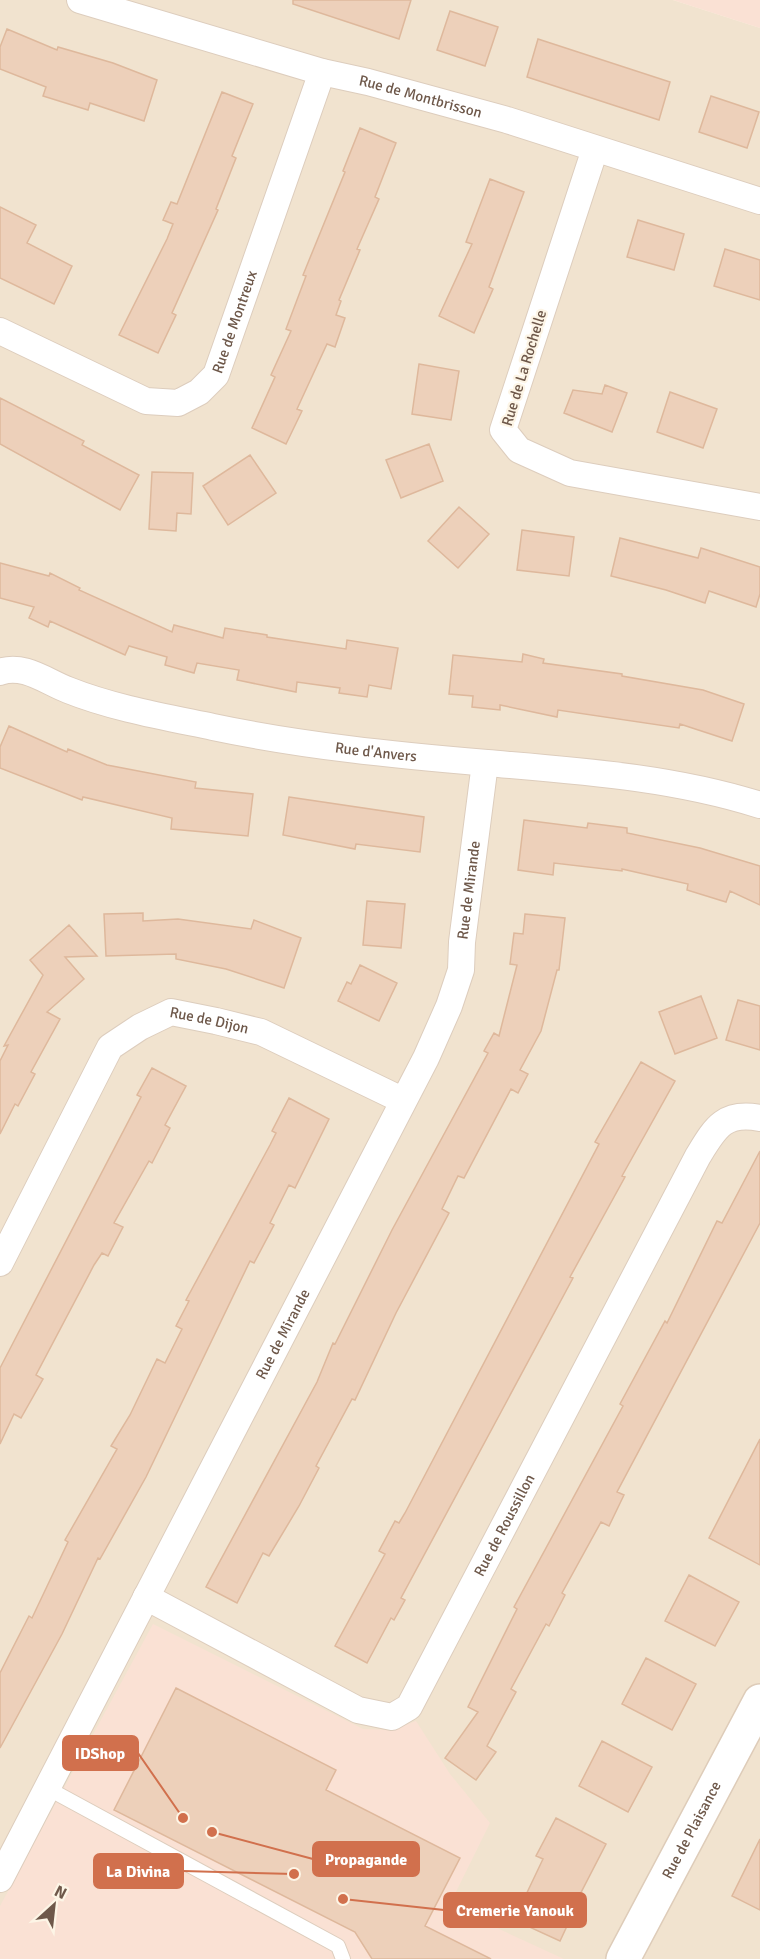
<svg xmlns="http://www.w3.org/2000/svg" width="760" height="1959" font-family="Signika,sans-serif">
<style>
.residential{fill:#f1e3cf}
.commercial{fill:#fae1d4}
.building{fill:#edd0ba;stroke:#deb89c;stroke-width:1.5}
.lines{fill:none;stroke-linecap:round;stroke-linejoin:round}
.lane-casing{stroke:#ddcdbd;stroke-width:16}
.street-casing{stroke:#ddcdbd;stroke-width:28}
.secondary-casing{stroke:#deccb9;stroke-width:36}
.lane{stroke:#fff;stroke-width:14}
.street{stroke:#fff;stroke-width:26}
.secondary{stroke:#fff;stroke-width:33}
.labels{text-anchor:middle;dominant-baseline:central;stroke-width:4.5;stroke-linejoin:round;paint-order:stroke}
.street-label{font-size:15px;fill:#6e584a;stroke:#fdf5e6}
.leader{fill:none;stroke:#d1704d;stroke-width:2}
.callout-dot{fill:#d1704d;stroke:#fdf5e6;stroke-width:2}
.callout{fill:#d1704d;stroke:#d1704d;stroke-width:2}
.callout-label{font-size:16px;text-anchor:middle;font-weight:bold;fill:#fff}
</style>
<rect width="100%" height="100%" fill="#faf1e0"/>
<path class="residential" d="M0,0H673L760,28V1959H552L0,1906Z"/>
<path class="commercial" d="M673,0H760V28Z
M153,1624L363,1729L393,1730L416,1721L450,1774L490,1823L449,1906L564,1959H0V1906Z"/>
<path class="building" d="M293,0H411L399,39L293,4Z
M450,11L498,27L485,66L437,50Z
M7,29L57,50L58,47L113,63L157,80L144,121L90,103L88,110L43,96L46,87L0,69V47Z
M538,39L670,82L659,120L527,77Z
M222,92L253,104L232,156L236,158L216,209L218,210L172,313L176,315L158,353L119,335L167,239L173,224L163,220L171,202L177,204Z
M711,96L759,112L747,148L699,132Z
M360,128L396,143L375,197L379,199L357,249L360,250L339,300L341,301L336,315L345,318L335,347L327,344L297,409L302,411L286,444L252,428L275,377L271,375L291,331L286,329L306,276L303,275L345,172L343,171Z
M490,179L524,192L489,287L493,289L474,333L439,316L472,244L466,242Z
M0,207L36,225L27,243L72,266L54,304L0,278Z
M638,220L684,234L674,270L627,257Z
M725,249L760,260V300L714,286Z
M419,364L459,371L451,420L412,414Z
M605,385L627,393L612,432L564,413L573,390L602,394Z
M670,392L717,409L703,448L657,432Z
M0,398L84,441L82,445L139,475L120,510L0,444Z
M429,444L443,481L401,498L386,460Z
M250,455L276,493L228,525L203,486Z
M152,472L193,473L191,514L177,513L176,531L149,529Z
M459,507L489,534L458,568L428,541Z
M522,530L574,537L569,576L517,570Z
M620,538L698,558L701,548L760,567V594L756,607L709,591L705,603L666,590L611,576Z
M0,563L49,576L50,573L80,588L79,590L172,632L174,625L223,638L225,628L267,635V637L346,649L347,640L398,648L391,689L369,685L367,697L339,693L340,688L297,682L296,692L237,680L239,670L197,663L194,673L165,665L167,657L129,646L125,655L50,621L48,627L29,618L34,607L0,598Z
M523,654L544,659L543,663L622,674V676L703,690L744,704L732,741L680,724L679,728L558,710L557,717L500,705V710L472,707L473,696L449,694L453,655L522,662Z
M9,726L67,752L68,749L107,765L196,782L195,788L253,794L248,836L171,829L172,818L83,797L82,800L0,768V747Z
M289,797L424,817L420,852L356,844L355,849L283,835Z
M524,820L587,828L588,823L627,828V833L700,848L760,866V905L730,891L726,902L687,890L688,884L622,869V871L554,863L553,875L518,870Z
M367,901L405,904L401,948L363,945Z
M143,913V921L178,919L251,929L254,920L301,938L284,988L226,969L176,959V954L106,956L104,914Z
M525,914L565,918L559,970H557L541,1031L520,1070L528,1074L518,1093L511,1089L464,1178L458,1176L442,1209L449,1213L396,1313L355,1400L352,1399L316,1466L319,1468L299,1506L269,1556L263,1553L237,1603L206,1587L317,1382L333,1343L335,1344L392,1230L488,1053L484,1051L494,1033L499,1036L517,965L510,964L514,933L523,934Z
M69,925L97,956L65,957L84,979L47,1012L60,1019L31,1072L35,1074L18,1106L15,1104L0,1134V1061L8,1045L4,1046L43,975L30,960Z
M360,965L397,983L379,1021L338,1001L347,982L351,984Z
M701,996L717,1038L675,1054L659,1012Z
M738,1000L760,1006V1050L726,1040Z
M641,1062L675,1081L622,1176L625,1177L570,1277L573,1278L401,1598L405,1600L394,1620L391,1618L367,1663L335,1646L385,1554L379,1551L395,1521L399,1523L405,1513L599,1144L595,1142Z
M152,1068L186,1086L165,1125L170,1128L152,1163L149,1161L114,1223L123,1227L108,1256L102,1253L94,1265L36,1375L43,1379L21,1418L14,1414L0,1444V1368L141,1097L137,1095Z
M289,1098L329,1119L295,1188L289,1185L270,1223L274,1225L254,1263L250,1261L146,1477L100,1559L98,1558L62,1634L0,1748V1673L29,1616L32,1618L68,1542L65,1540L117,1449L111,1446L130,1415L157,1359L165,1363L182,1329L176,1326L189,1301L186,1300L270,1145L276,1133L272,1131Z
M760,1151V1223L617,1492L624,1495L609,1526L601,1522L562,1593L565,1595L549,1626L546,1624L511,1689L516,1692L487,1746L496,1752L476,1780L445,1758L478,1712L468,1707L517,1609L514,1607L623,1406L620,1404L665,1321L667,1323L717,1221L722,1223Z
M760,1439V1565L709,1538Z
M689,1575L739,1602L715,1646L665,1621Z
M646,1658L696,1684L672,1730L622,1704Z
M176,1688L336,1770L326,1790L460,1858L425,1926L491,1959H372L355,1932L114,1810Z
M602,1741L652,1767L628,1812L579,1786Z
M556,1818L606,1844L572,1910L574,1911L560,1941L514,1920L543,1859L536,1856Z
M760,1839V1910L732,1896Z"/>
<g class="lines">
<defs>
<path id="lane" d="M47,1788L338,1946L343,1959"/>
<g id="street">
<path id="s1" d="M80,0L322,72L368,82L507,120L760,201"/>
<path d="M595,149L503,430L519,450L570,473L760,507"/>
<path id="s2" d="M0,331L146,401L178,403L199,392L216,375L322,72"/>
<path id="s3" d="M0,672C23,663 47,682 68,690C113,708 165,717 213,727C303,746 395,755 487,763C579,771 672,777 760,805"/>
<path id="s4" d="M0,1263L110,1047L140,1027L171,1012L216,1021L261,1032L402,1100"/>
<path id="s5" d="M146,1597L358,1710L392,1717L409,1707L698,1156C715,1128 724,1111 760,1118"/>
<path id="s6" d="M0,1879L426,1058L449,1006L461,970L462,942L485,763"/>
</g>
<g id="secondary">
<path id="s7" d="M623,1959L760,1701"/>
</g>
</defs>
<use href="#lane" class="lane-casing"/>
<use href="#street" class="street-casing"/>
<use href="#secondary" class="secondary-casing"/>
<use href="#lane" class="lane"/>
<use href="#street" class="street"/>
<use href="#secondary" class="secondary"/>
</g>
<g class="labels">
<g class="street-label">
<text stroke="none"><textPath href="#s1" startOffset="354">Rue de Montbrisson</textPath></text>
<text stroke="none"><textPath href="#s2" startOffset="298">Rue de Montreux</textPath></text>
<text transform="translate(524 368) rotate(-73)">Rue de La Rochelle</text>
<text stroke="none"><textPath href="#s3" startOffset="387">Rue d'Anvers</textPath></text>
<text stroke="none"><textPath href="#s6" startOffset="1100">Rue de Mirande</textPath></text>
<text stroke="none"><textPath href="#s4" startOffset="352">Rue de Dijon</textPath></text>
<text stroke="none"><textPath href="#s6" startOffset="614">Rue de Mirande</textPath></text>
<text stroke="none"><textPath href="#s5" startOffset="500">Rue de Roussillon</textPath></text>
<text stroke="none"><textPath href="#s7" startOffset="146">Rue de Plaisance</textPath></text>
</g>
</g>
<path class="leader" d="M183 1818L138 1753M212 1832L313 1859M294 1874L183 1871M343 1899L444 1910"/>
<g class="callout-dot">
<circle cx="183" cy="1818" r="6"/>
<circle cx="212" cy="1832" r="6"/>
<circle cx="294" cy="1874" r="6"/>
<circle cx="343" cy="1899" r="6"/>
</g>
<g class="callout">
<rect x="63" y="1736" width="75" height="34" rx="6"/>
<rect x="313" y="1842" width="106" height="34" rx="6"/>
<rect x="94" y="1854" width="89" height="34" rx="6"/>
<rect x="444" y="1893" width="142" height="34" rx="6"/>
</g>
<g class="callout-label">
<text x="100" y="1759">IDShop</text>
<text x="366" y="1865">Propagande</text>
<text x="138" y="1877">La Divina</text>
<text x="515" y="1916">Cremerie Yanouk</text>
</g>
<g transform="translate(54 1905) rotate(27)" stroke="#fdf5e6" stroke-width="4.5" paint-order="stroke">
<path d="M0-4.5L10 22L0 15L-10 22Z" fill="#6e584a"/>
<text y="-9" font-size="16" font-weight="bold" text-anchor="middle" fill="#6e584a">N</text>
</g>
</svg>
